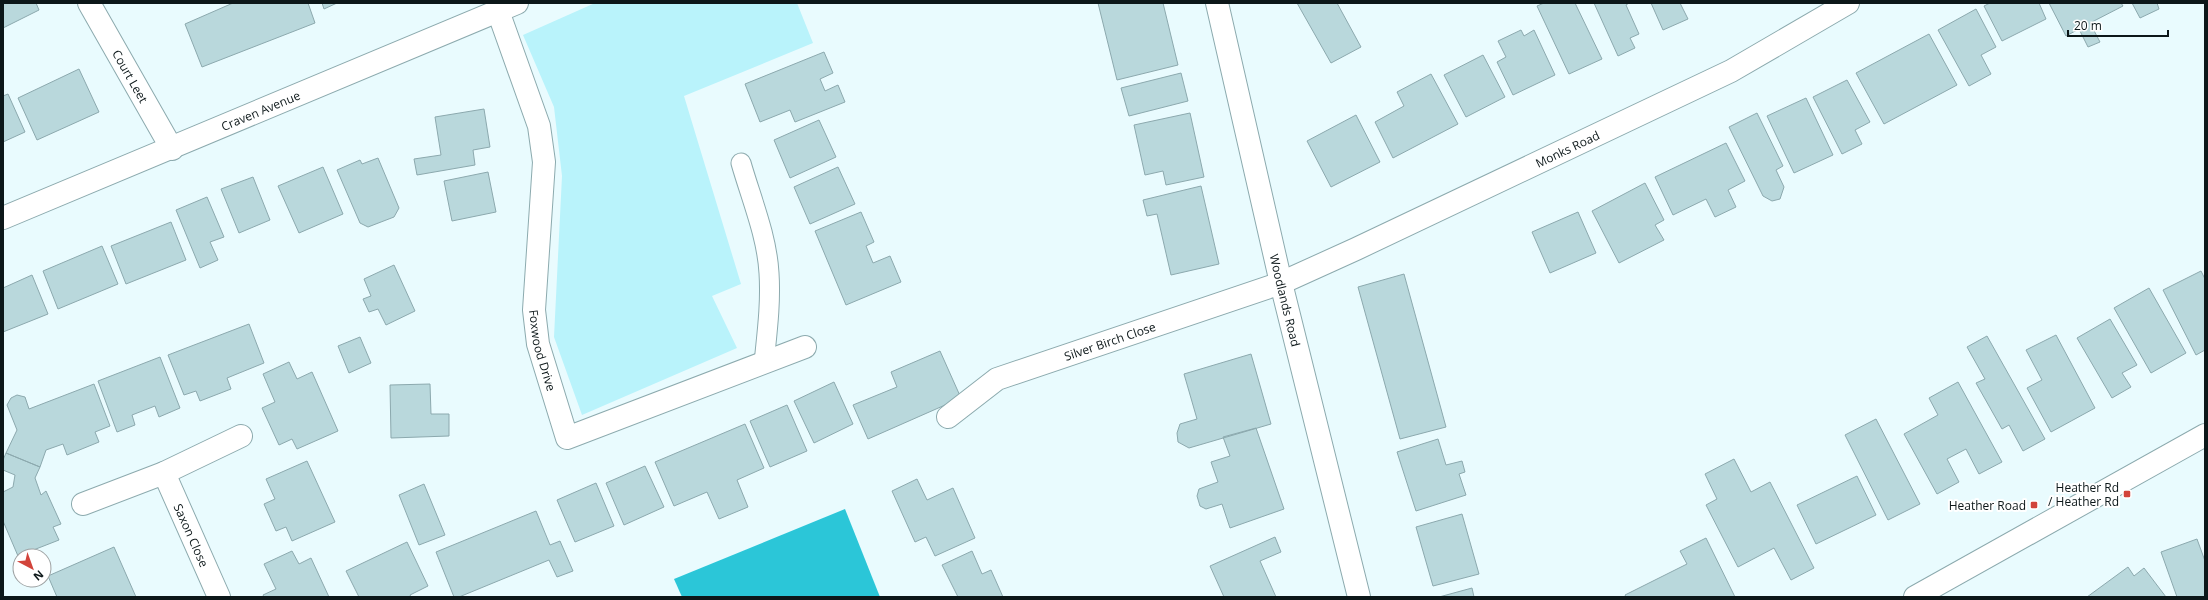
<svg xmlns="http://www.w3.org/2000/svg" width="2208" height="600" font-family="'Open Sans',sans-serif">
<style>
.green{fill:#b9f3fb}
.forest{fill:#2bc6d8}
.building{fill:#b9d8dc;stroke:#8ca9ae}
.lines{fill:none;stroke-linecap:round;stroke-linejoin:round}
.lane-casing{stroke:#8caaae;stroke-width:21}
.street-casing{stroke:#8caaae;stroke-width:24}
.lane{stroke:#fff;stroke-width:19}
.street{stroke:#fff;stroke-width:22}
.poi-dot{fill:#d2443b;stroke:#fff;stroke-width:1.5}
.labels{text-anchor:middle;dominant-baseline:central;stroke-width:4;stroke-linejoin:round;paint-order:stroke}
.street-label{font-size:12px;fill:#0c1719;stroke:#fff}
.poi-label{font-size:12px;fill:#0c1719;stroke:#fff;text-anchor:end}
</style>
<rect width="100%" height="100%" fill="#e9fbfe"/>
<path class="green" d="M595,3H797L813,43L684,96L741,284L712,296L737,348L582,415L554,337L562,176L554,107L523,35Z"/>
<path class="forest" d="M845,509L880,597H682L674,579Z"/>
<path class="building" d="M3,3H36L39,10L3,28Z
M233,3H308L315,23L202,67L185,24Z
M322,3H337L324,9Z
M1098,3H1163L1178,65L1117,80Z
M1297,3H1337L1361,47L1331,63Z
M1544,3H1575L1602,59L1569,74L1537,6Z
M1594,3H1629L1626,5L1639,34L1630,38L1635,48L1618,56Z
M1651,3H1680L1688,19L1663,30Z
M1990,3H2039L2046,19L2002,41L1984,6Z
M2049,3H2121L2123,6L2090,23L2100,42L2088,47L2079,29L2066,36Z
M2132,3H2157L2159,9L2140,18Z
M1976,9L1996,47L1981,55L1991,74L1969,86L1938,30Z
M1521,30L1524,36L1534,30L1555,75L1513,95L1497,62L1506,57L1498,41Z
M1929,34L1957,85L1884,124L1856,73Z
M824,52L833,73L820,79L825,91L838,85L845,102L795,122L790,110L760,122L745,84Z
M1483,55L1505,97L1466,117L1444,75Z
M79,69L99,112L37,140L18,98Z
M1181,73L1188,101L1129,116L1121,88Z
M1431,74L1458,124L1393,158L1375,122L1404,106L1397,92Z
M1847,80L1870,122L1855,130L1862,144L1842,154L1813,97Z
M8,94L25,132L3,142V96Z
M1806,98L1833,155L1794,173L1767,116Z
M484,109L490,147L473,150L475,165L417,175L414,159L441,155L435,117Z
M1190,113L1204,177L1166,185L1163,171L1145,175L1134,125Z
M1757,113L1783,166L1776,170L1784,187L1780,199L1772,201L1763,196L1729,127Z
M1356,115L1380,162L1331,187L1307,141Z
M819,120L836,157L790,178L774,140Z
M1726,143L1745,181L1728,190L1736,207L1715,217L1706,199L1673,215L1655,177Z
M378,158L399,208L394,217L368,227L360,223L337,170L360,160L362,164Z
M323,167L343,214L299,233L278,186Z
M838,167L855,204L810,224L794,187Z
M488,172L496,212L452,221L444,181Z
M253,177L270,220L239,233L221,189Z
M1645,183L1664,220L1655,225L1664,240L1619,263L1592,211Z
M1201,186L1219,264L1171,275L1157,214L1147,216L1143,200Z
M207,197L224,237L210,242L218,260L200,268L176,210Z
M861,212L874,242L866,246L873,263L890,256L901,282L846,305L815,231Z
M1578,212L1596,253L1550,273L1532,232Z
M171,222L186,260L126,284L111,246Z
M102,246L118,284L58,309L43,271Z
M394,265L415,311L386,325L378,309L369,312L363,299L371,296L364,279Z
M2201,271L2205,279V350L2196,355L2163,290Z
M1404,274L1446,427L1400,439L1358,287Z
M32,275L48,314L3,332V288Z
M2149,288L2186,353L2151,373L2114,308Z
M2110,319L2137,365L2122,373L2131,387L2112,398L2077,338Z
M249,324L264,363L227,378L231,389L200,401L196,391L184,395L168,355Z
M2056,335L2095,408L2051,432L2027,388L2042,380L2026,350Z
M1987,336L2045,439L2023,451L2009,425L2002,429L1976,383L1985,379L1967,347Z
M360,337L371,363L349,373L338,346Z
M940,351L961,398L868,439L853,405L897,387L891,372Z
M1251,354L1271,424L1189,448L1178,442L1177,433L1180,424L1197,419L1184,374Z
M160,357L180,408L159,417L155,406L132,415L135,425L117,432L98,381Z
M289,362L297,379L312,372L338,431L297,449L292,439L279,445L262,408L275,402L263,374Z
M834,382L853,424L814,443L794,401Z
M1958,382L2002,462L1979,474L1966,449L1947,459L1959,482L1937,494L1904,434L1938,415L1929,398Z
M94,384L110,426L95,432L99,442L67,455L63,444L46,450L40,467L6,453L17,430L7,405L11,398L17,395L25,397L29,409Z
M430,384L431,414H449V436L391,438L390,385Z
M787,405L807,451L770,467L750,421Z
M1876,419L1920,504L1888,520L1845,435Z
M745,424L764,468L737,480L748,507L719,519L707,492L674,506L655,462Z
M1256,428L1284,509L1230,528L1222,504L1206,509L1200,506L1197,496L1199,489L1218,482L1211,462L1230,456L1223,437Z
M1438,439L1446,465L1462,461L1465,472L1459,474L1466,495L1416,511L1397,452Z
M6,453L40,467L35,478L41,495L46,491L61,524L53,527L59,540L18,556L3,521V492L13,487L15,475L3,470V460Z
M1734,459L1751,492L1770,482L1814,568L1791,580L1774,548L1738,567L1706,505L1717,499L1705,474Z
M307,461L335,522L292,541L286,527L276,531L264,504L275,499L266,479Z
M645,466L664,507L624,525L606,483Z
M1857,476L1876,515L1816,544L1797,505Z
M917,479L927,500L953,488L975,538L935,556L926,537L915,542L892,491Z
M596,483L614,526L575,542L557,500Z
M424,484L445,535L419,545L399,495Z
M536,511L550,545L560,541L573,571L557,577L549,560L459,597H454L436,552Z
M1462,514L1479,574L1433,586L1416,527Z
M1275,537L1281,552L1260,561L1276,597H1224L1210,566Z
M1706,538L1735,597H1626L1625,595L1687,564L1680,551Z
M2197,539L2205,561V597H2177L2161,552Z
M407,542L428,586L410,595L411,597H359L346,571Z
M114,547L136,597H57L48,576Z
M292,551L299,564L311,558L329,597H264L263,595L276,589L264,564Z
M972,551L982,574L991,570L1003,597H958L942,565Z
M2128,567L2134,576L2144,568L2166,597H2087Z
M1472,588L1474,597H1439Z"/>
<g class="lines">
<defs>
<path id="lane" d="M741,163C751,198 767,236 769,273C771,303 767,333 764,363"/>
<g id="street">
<path id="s1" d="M89,3L172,149"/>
<path id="s2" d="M1217,3L1281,283L1359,597"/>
<path id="s3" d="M498,11L539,126L544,162L534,310L538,344L567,438L805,347"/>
<path id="s4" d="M3,218L517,3"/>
<path id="s5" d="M948,417L997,379L1281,283L1356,249L1731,71L1848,3"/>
<path id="s6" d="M164,473L219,597"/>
<path d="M83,504L164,473L241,436"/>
<path d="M1915,597L2205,435"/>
</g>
</defs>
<use href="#lane" class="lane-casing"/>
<use href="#street" class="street-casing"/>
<use href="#lane" class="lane"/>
<use href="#street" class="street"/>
</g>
<g class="poi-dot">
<rect x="2123" y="490" width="8" height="8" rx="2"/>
<rect x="2030" y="501" width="8" height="8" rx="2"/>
</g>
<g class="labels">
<g class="street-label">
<text stroke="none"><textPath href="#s1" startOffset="84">Court Leet</textPath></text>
<text stroke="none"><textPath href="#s4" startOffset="279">Craven Avenue</textPath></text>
<text stroke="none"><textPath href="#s5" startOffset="678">Monks Road</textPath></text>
<text stroke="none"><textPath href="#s2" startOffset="305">Woodlands Road</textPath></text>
<text stroke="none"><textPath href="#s5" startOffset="181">Silver Birch Close</textPath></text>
<text stroke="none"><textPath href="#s3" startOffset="348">Foxwood Drive</textPath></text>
<text stroke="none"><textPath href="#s6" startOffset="68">Saxon Close</textPath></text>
</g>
<g class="poi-label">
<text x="2119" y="487">Heather Rd<tspan x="2119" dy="14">/ Heather Rd</tspan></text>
<text x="2026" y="505">Heather Road</text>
</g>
</g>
<rect width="2208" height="600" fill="none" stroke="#0c1719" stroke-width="8"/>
<g transform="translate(32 568) rotate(139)"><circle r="19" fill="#ffffff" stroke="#9ea2a3"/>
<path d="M0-3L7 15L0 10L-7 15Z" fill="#d2443b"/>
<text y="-6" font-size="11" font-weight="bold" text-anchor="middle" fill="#0c1719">N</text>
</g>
<path d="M2068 30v6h100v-6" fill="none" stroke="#0c1719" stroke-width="2"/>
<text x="2074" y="30" font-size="12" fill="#0c1719" stroke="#ffffff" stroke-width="3" paint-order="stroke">20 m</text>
</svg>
